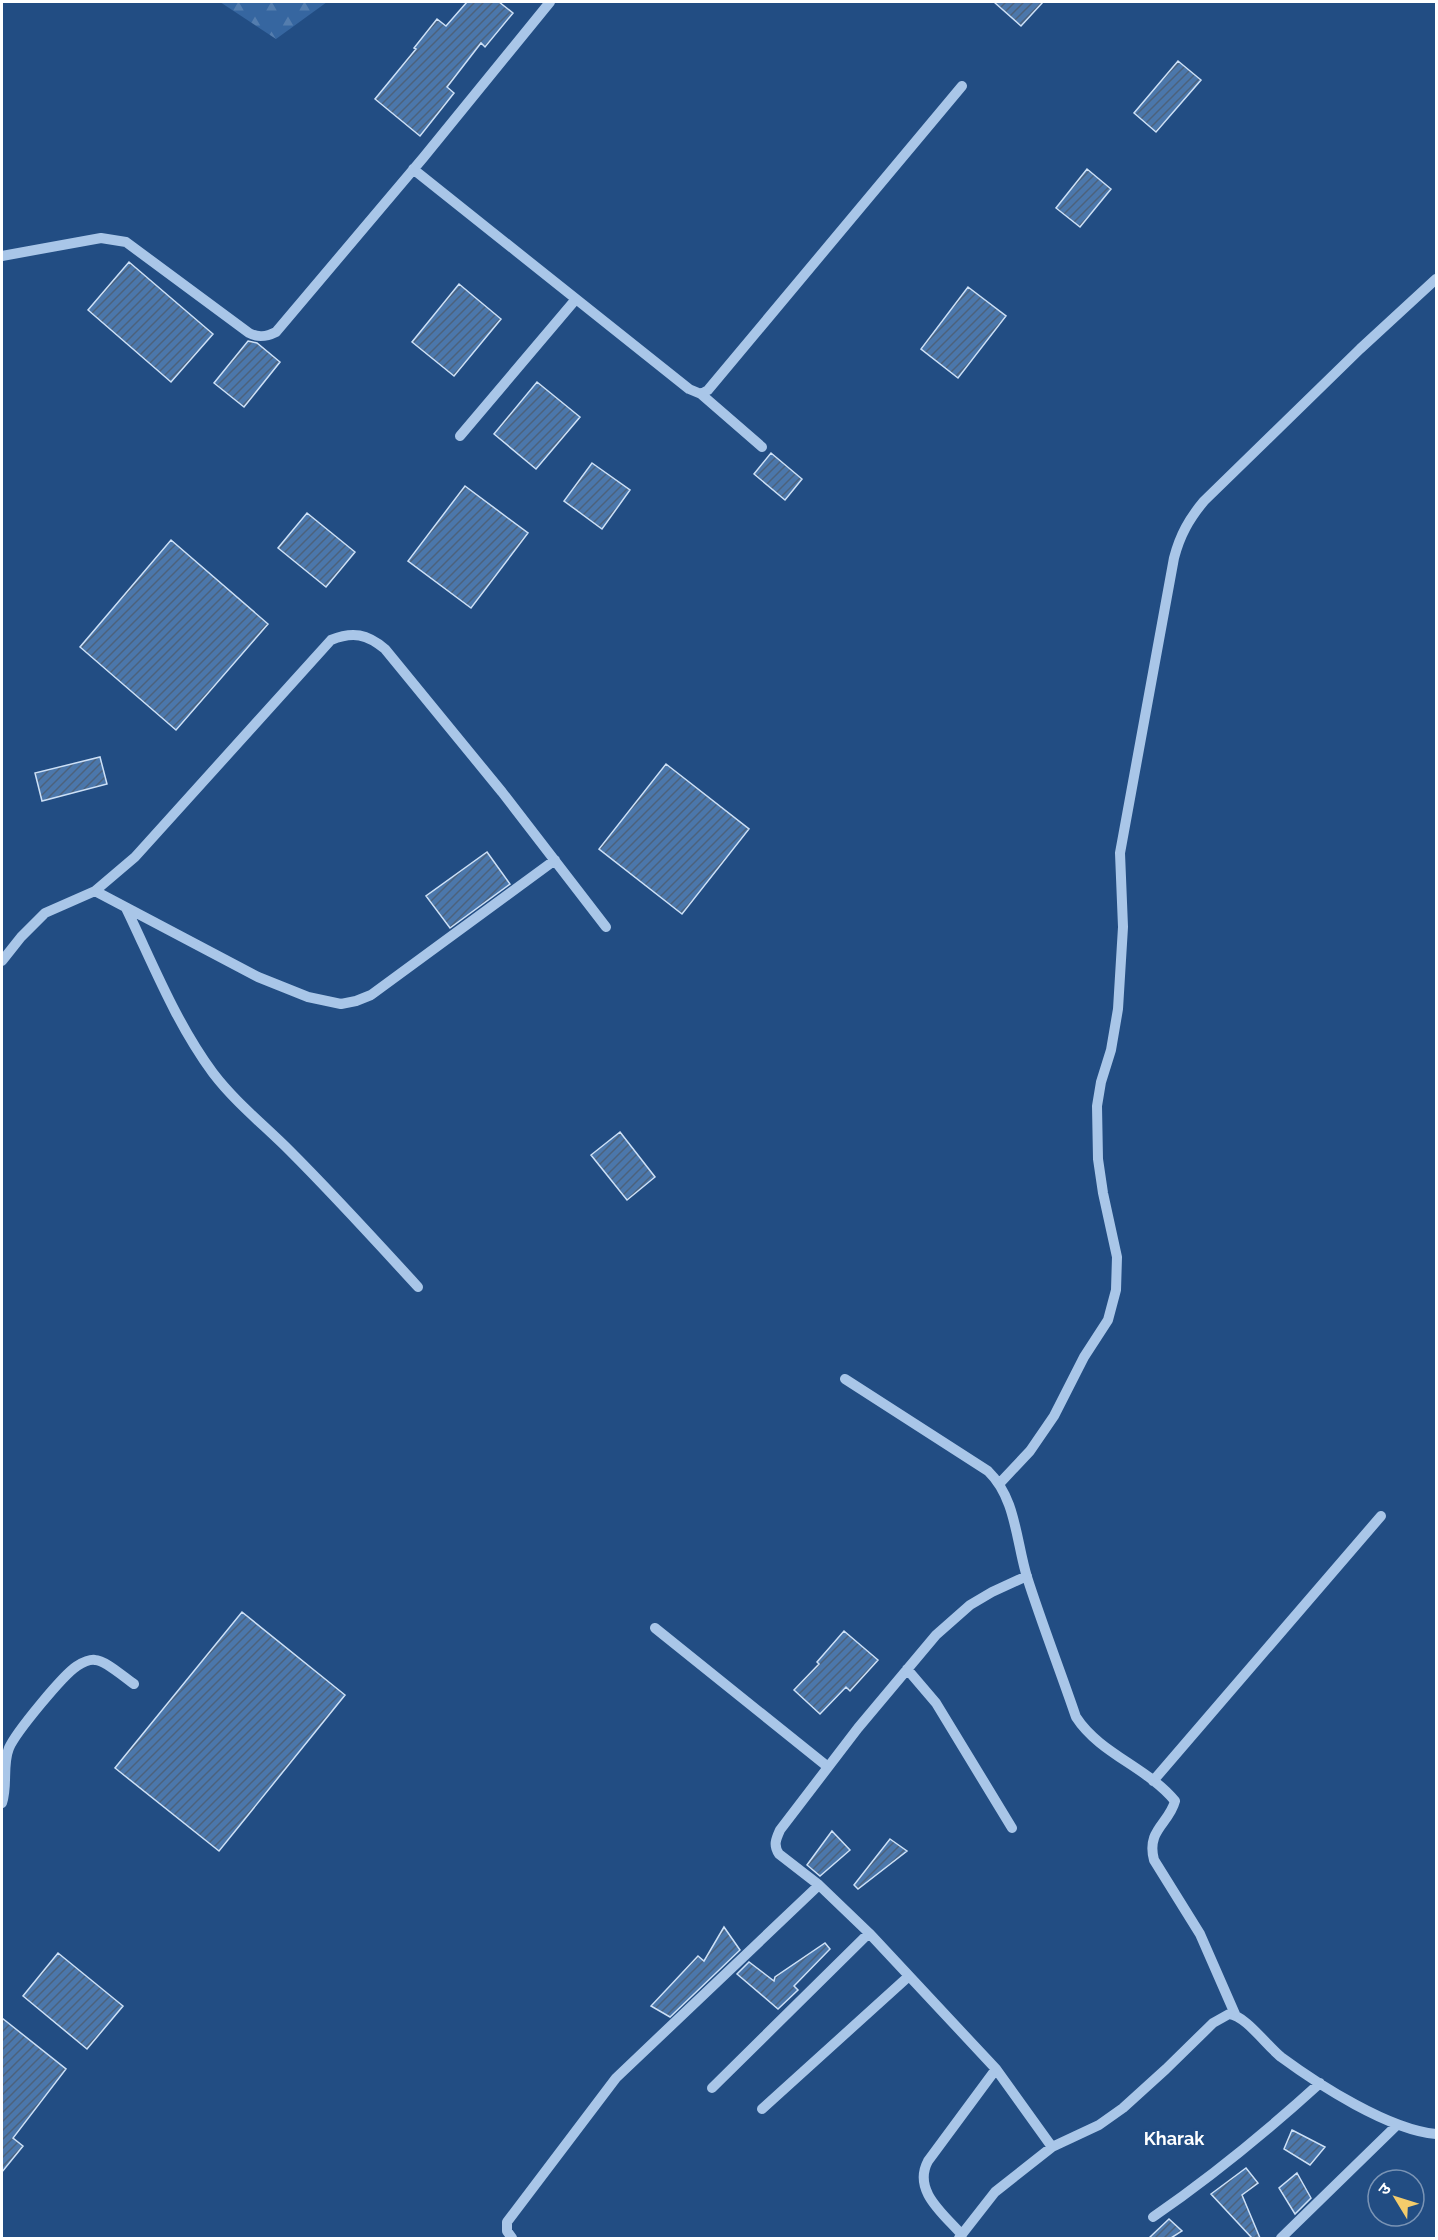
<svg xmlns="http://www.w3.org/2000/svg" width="1438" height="2240" font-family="Raleway,'Noto Sans Devanagari',sans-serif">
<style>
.forest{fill:url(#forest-firs)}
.building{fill:url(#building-hatch);stroke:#cde0f6;stroke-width:1.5}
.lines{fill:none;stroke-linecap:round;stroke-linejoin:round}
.minor{stroke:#a9c6e8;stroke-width:10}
.labels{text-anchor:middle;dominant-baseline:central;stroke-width:5;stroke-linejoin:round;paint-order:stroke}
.neighbourhood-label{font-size:18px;font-weight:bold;fill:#fff;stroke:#224d83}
</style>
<defs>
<pattern id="forest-firs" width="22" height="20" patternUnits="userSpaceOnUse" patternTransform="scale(1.5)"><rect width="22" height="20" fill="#3666a0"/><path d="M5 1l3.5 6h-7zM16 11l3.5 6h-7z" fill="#547dae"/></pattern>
<pattern id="building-hatch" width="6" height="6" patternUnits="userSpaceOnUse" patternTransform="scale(1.5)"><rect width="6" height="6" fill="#4b77ab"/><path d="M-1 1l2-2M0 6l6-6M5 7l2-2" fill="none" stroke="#4c627c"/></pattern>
</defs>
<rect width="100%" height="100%" fill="#224d83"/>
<path class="forest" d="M220,2H327L276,39Z"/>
<path class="building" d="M467,2H499L513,13L485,47L481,43L447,87L454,93L420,136L375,99L416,49L414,48L437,19L446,26Z
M994,2H1043L1021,26Z
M1178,61L1201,80L1156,132L1134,113Z
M1087,169L1111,189L1080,227L1056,208Z
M129,262L213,334L171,382L88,310Z
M459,284L501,319L454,376L412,342Z
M968,287L1006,316L958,378L921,349Z
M248,341L257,343L280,362L244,407L214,383Z
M537,382L580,417L536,469L494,434Z
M771,453L802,479L785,500L754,474Z
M592,463L630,490L602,529L564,501Z
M465,486L528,533L471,608L408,561Z
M307,513L355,552L326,587L278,548Z
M171,540L268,624L176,730L80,647Z
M100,757L107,784L42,801L35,773Z
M666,764L749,829L682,914L599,849Z
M487,852L510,884L450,928L426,896Z
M620,1132L655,1177L627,1200L591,1155Z
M242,1612L345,1695L219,1851L115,1768Z
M844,1631L878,1660L850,1691L846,1687L820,1714L794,1690L819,1664L817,1662Z
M832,1831L850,1850L820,1876L807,1865Z
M890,1839L907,1851L858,1889L854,1885Z
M724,1927L740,1950L670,2017L651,2006L698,1956L704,1961Z
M825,1943L830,1949L794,1986L798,1990L778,2009L737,1974L749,1962L774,1981L775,1977Z
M58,1953L123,2006L87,2049L23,1996Z
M2,2018L66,2069L13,2138L23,2146L2,2172Z
M1292,2130L1325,2147L1310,2165L1284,2149Z
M1246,2168L1258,2183L1242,2195L1260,2238H1252L1211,2194Z
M1297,2173L1311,2198L1295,2214L1279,2188Z
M1169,2219L1182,2231L1171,2238H1149Z"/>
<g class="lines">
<path class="minor" d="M413,169L689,389L701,394L708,390L962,86
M2,256L101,238L126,242L249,333C258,338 266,337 276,332L423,158L550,2
M701,394L762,447
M460,436L576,299
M95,891L258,977L308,997L341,1004L356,1001L371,995L555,860
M126,908C153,964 176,1023 213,1073C235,1102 264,1125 290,1151C334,1195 376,1241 418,1287
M2,961L21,937L45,913L95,891L135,857L331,640C353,631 367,634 385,649L502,792L606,927
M845,1379L988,1471C1016,1498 1016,1541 1027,1577C1042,1624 1060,1670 1076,1717C1100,1754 1147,1767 1175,1801C1169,1824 1146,1830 1154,1860L1200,1934L1235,2014
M999,1484L1030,1451L1054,1416L1084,1357L1108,1320L1116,1290L1117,1257L1103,1193L1098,1159L1097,1106L1101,1082L1111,1050L1118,1009L1123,927L1120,853L1174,558C1180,535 1189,519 1204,501L1360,349L1436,279
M655,1628L828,1767
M907,1669L936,1703L1012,1828
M1153,1781L1381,1516
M2,1803C8,1785 2,1765 9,1748C16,1732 63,1675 77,1666C82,1663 89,1659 95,1660C105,1660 125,1678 134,1684
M819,1885L779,1854C773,1845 776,1839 780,1830L858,1728L936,1635L970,1605L992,1592L1027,1576
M712,2088L869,1933
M762,2109L909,1976
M1153,2217C1214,2175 1265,2133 1320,2083
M962,2235C944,2214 912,2191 928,2161L996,2069
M512,2238L507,2231V2222L616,2078L819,1885L869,1933L996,2069L1052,2147
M959,2238L995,2192L1052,2147L1099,2125L1123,2108L1166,2069L1213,2023L1229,2014C1245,2015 1267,2046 1281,2057C1319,2085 1389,2130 1436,2134
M1281,2238L1397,2125"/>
</g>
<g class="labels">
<g class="neighbourhood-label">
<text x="1174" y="2138">Kharak</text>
</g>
</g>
<rect width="1438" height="2240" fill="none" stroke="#ffffff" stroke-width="6"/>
<g transform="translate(1396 2198) rotate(308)"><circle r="28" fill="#224d83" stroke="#7a94b5" stroke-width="1.5"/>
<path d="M0-4.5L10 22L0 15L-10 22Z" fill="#f4cc6b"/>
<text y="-9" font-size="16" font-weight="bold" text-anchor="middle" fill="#ffffff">उ</text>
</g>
</svg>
